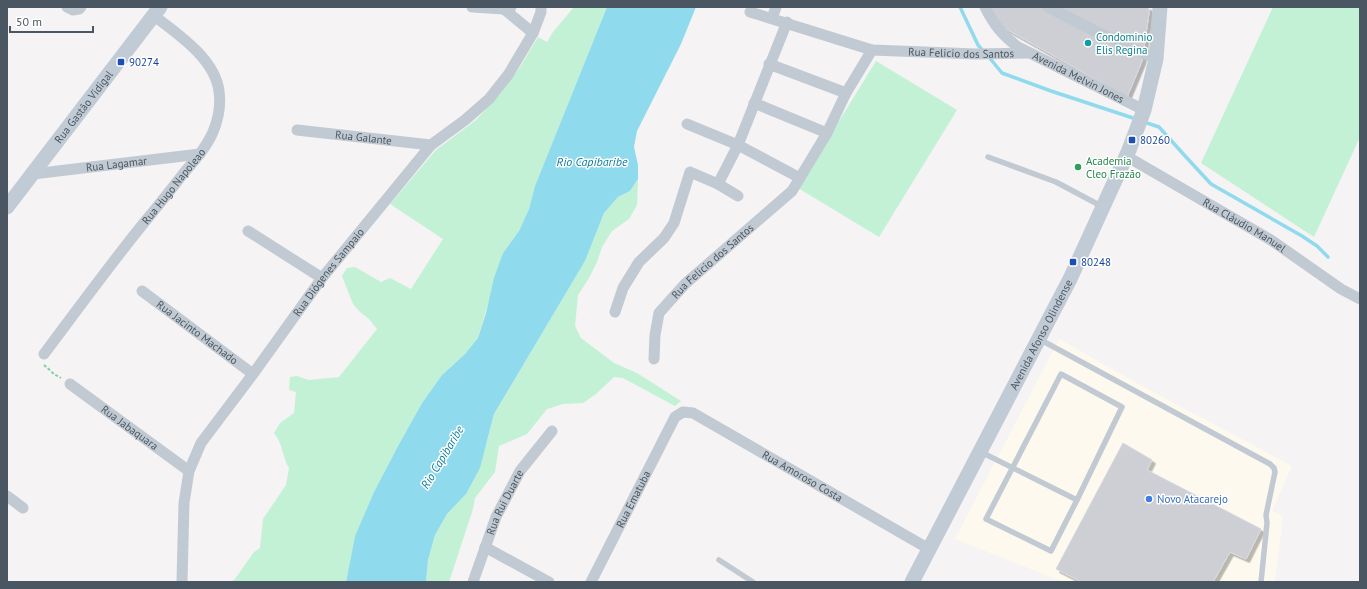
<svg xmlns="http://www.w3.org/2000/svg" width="1367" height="589" font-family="'PT Sans',sans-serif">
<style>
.commercial{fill:#fdf9ef}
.green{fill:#c3f1d5}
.water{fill:#90daee}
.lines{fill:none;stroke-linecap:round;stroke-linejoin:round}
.stream{stroke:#90daee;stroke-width:3.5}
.building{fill:#cdcfd5;stroke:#d7d9de;filter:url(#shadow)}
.path{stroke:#7ad0a6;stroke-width:2;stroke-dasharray:3 2;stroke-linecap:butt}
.lane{stroke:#c1cad2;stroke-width:5.5}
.street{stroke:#c1cad2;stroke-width:11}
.secondary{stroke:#c1cbd6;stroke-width:15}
.culture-dot{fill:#0f9aa8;stroke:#fff;stroke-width:1.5}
.transit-dot{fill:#1a4fb4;stroke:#fff;stroke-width:1.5}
.leisure-dot{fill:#2e9e5b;stroke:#fff;stroke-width:1.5}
.shop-dot{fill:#3f7fe0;stroke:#fff;stroke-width:1.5}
.labels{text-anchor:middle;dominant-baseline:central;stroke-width:3;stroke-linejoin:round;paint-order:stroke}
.culture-label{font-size:11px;fill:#0d838f;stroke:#fff;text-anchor:start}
.street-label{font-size:11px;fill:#4a5661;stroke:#fff}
.transit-label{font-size:11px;fill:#164399;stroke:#fff;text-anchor:start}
.leisure-label{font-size:11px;fill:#27864d;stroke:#fff;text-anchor:start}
.shop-label{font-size:11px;fill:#366cbe;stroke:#fff;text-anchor:start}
.water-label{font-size:12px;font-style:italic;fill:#0c7c9b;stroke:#fff}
</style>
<defs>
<filter id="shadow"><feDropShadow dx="3.5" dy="3.5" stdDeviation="0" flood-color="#0004"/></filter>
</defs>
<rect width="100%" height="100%" fill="#f5f3f3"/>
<path class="commercial" d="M1059,339L1144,387L1292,466L1272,511L1283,516L1275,582H1063L955,539Z"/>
<path class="green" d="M574,7H607L535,186L529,209L519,231L503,253L478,338L465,354L442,375L422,403L398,446L374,492L355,536L346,582H231L235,579L254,552L260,548L263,519L286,485L289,468C282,457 283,443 274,433L280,423L294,413L296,392L289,390L290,377L297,376L309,380L339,377L377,329L369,319L360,312L353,304L342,276L347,268L355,267L381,282L390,278L411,289L443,239L390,204L436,150L476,120L501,93L520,67L538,37L547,42L553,32Z
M1273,7H1360V137L1314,237L1201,163Z
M876,61L957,110L879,237L798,188Z
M638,179L637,205L629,219L612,231L602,247L597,262L589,278L578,295L575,326L581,338L614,363L637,373L681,401L675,406L623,378L614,377L596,394L583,403L563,404L547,409L527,434L499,446L495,472L475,498L473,509L449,582H426L428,560L435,535L447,514L466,494L487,442L494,414L585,261L604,213L618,197L630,191Z"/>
<path class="water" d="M607,7H696L681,44L637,131L634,147L638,165V179L630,191L618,197L604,213L585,261L494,414L480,468L466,494L447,514L435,535L428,560L426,582H346L355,536L374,492L398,446L422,403L442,375L465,354L478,338L486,313L494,278L503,253L519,231L529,209L535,186Z"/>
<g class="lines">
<path class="stream" d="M960,7L978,45L984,52
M988,56L1002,73L1051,91L1136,119
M1144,122L1159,127L1186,157L1211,184L1302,236L1317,246L1328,257"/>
</g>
<path class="building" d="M991,7H1148L1149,13L1142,61L1127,97L999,25Z
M1123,443L1152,460L1147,470L1261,529L1246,559L1230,552L1213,582H1082L1056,569Z"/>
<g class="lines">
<path class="path" d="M44,365L54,374L61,378"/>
<path class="lane" d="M988,157L1056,182L1103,207
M1039,339L1270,464L1274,468L1275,472L1266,515L1267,523L1261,582
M981,452L1077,500L1051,551L986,519L1061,374L1122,407L1077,500
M719,560L753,582"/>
<g class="street">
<path d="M67,7L73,10L79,9L81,7"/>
<path d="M472,7L504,9L511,7"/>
<path id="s1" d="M985,7C994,25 1002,35 1018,47L1144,110"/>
<path d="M1048,7L1097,32L1156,59"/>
<path id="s2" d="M750,12L872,50L976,54L1029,53"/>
<path d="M772,18L776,7"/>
<path d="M533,33L541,12V7"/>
<path d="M769,64L846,93"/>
<path d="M754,103L827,133"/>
<path d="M687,124L738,145L800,178"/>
<path id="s3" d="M297,130L431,145"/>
<path id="s4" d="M1126,156L1271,240L1341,289L1360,299"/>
<path id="s5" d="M33,174L200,154"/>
<path d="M718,184L738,145L787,22"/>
<path d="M248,231L322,278"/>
<path id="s6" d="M142,291L253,374"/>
<path d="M615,312L623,288L639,262L664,238L674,223L690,172L718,184L738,196"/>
<path id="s7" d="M44,354C77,310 109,266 143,224C157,207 170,191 183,174C194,161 206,148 213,132C218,120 221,105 219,91C215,59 178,34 153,15"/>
<path id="s8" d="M654,359L655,335L659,313L685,284L792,191L827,133L846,93L872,50"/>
<path id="s9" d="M70,384L189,471"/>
<path d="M7,496L23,508"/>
<path d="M485,547L549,582"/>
<path id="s10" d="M182,582L184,503L189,471L201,443L253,374L322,278L431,145L465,120L489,99L508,75L533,33L504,9"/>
<path id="s11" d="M473,582L496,517L520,471L552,431"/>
<path id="s12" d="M591,582L675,417L683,412L693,413L929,549"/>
</g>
<g class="secondary">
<path id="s13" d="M7,207L160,7"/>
<path id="s14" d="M912,582L1070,279L1129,150L1144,110L1156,59L1160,7"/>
</g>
</g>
<circle class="culture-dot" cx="1088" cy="43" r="4"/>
<g class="transit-dot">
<rect x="117" y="58" width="8" height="8" rx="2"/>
<rect x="1128" y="136" width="8" height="8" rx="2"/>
<rect x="1069" y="258" width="8" height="8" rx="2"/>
</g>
<circle class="leisure-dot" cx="1078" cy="167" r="4"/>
<circle class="shop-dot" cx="1149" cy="499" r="4"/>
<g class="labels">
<g class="culture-label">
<text x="1096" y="37">Condominio<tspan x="1096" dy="13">Elis Regina</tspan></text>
</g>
<g class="street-label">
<text stroke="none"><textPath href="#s2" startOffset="217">Rua Felicio dos Santos</textPath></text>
<text stroke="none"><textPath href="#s1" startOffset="120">Avenida Melvin Jones</textPath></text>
<text stroke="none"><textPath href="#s13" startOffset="126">Rua Gastão Vidigal</textPath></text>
<text stroke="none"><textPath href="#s3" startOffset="67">Rua Galante</textPath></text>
<text stroke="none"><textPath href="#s5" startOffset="84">Rua Lagamar</textPath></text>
<text stroke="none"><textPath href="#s7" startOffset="212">Rua Hugo Napoleao</textPath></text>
<text stroke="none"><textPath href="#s4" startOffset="137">Rua Cláudio Manuel</textPath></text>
<text stroke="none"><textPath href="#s8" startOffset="121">Rua Felicio dos Santos</textPath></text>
<text stroke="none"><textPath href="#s10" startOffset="355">Rua Diógenes Sampaio</textPath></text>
<text stroke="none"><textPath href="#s6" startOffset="69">Rua Jacinto Machado</textPath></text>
<text stroke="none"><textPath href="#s14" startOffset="279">Avenida Afonso Olindense</textPath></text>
<text stroke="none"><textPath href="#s9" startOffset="74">Rua Jabaquara</textPath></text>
<text stroke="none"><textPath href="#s12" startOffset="331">Rua Amoroso Costa</textPath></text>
<text stroke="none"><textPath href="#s12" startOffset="93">Rua Ematuba</textPath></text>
<text stroke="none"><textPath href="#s11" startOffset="86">Rua Rui Duarte</textPath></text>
</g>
<g class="transit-label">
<text x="129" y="62">90274</text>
<text x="1140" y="140">80260</text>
<text x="1081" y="262">80248</text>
</g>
<g class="leisure-label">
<text x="1086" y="161">Academia<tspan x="1086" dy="13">Cleo Frazão</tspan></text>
</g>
<g class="shop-label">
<text x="1157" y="499">Novo Atacarejo</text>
</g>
<g class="water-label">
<text x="592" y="161">Rio Capibaribe</text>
<text transform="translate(442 457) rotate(-59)">Rio Capibaribe</text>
</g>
</g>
<rect width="1367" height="589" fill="none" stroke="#4a5661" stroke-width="16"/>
<path d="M10 26v6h83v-6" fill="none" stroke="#4a5661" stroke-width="2"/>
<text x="16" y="26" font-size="12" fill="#4a5661" stroke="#ffffff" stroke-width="3" paint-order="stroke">50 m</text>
</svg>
